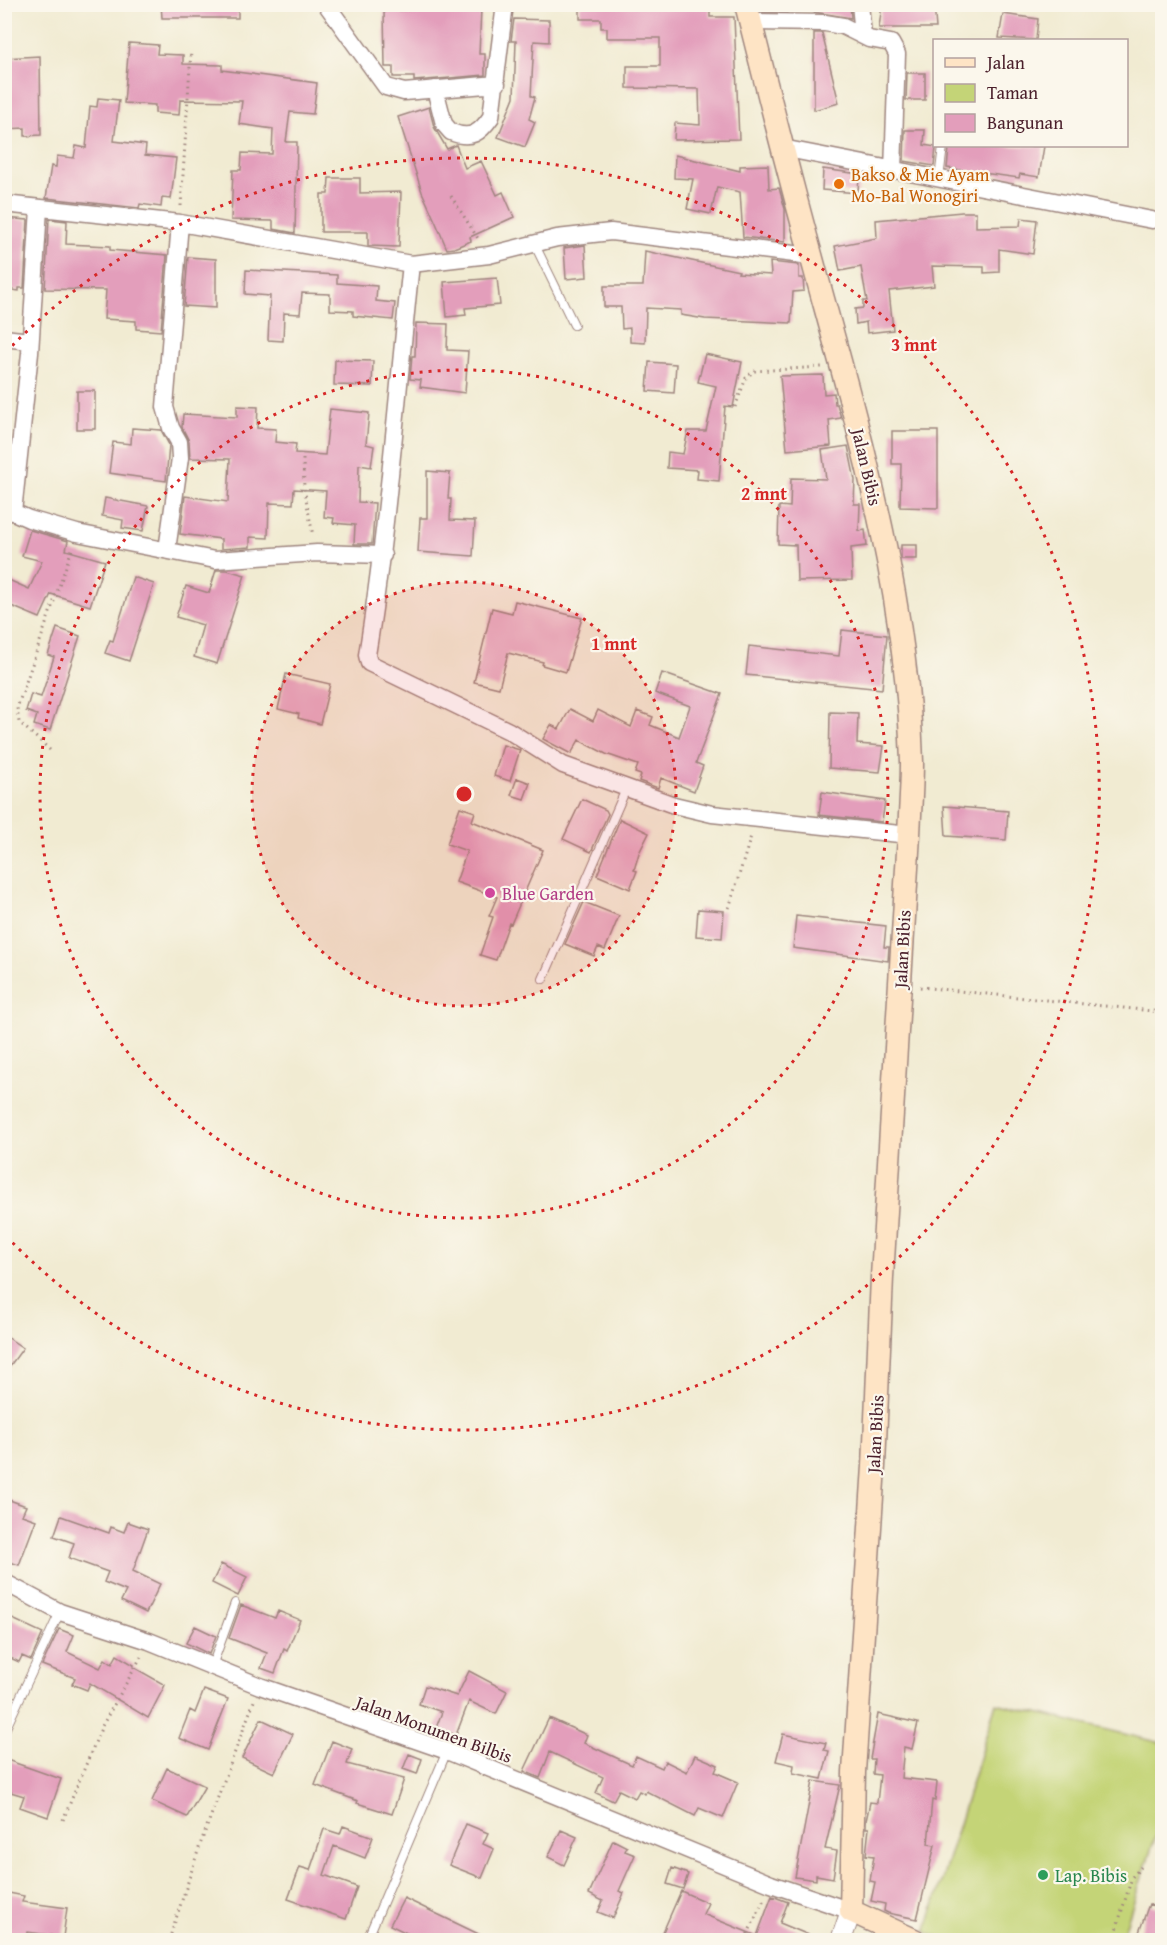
<svg xmlns="http://www.w3.org/2000/svg" width="1167" height="1945" font-family="'Gentium Book Plus',serif">
<style>
.green{fill:#c4d477;stroke:#877a51;stroke-width:1.5}
.building{fill:#e39ebb}
.lines{fill:none;stroke-linecap:round;stroke-linejoin:round}
.service-casing{stroke:#9e857e;stroke-width:10}
.minor-casing{stroke:#9e857e;stroke-width:19}
.tertiary-casing{stroke:#9e857e;stroke-width:22}
.secondary-casing{stroke:#9e857e;stroke-width:25}
.path{stroke:#9e857e;stroke-width:3;stroke-dasharray:1.5 4.5;stroke-linecap:butt}
.service{stroke:#fff;stroke-width:8}
.minor{stroke:#fff;stroke-width:16}
.tertiary{stroke:#fff;stroke-width:20}
.secondary{stroke:#fee4c5;stroke-width:22}
.ring{fill:none;stroke:#d62828;stroke-width:3;stroke-dasharray:3 6}
.food-dot{fill:#e8710a;stroke:#fbf7ec;stroke-width:2}
.hotel-dot{fill:#d1479c;stroke:#fbf7ec;stroke-width:2}
.leisure-dot{fill:#2e9e5b;stroke:#fbf7ec;stroke-width:2}
.labels{text-anchor:middle;dominant-baseline:central;stroke-width:4.5;stroke-linejoin:round;paint-order:stroke}
.food-label{font-size:18px;fill:#c56008;stroke:#fbf7ec;text-anchor:start}
.street-label{font-size:18px;fill:#4a1f2b;stroke:#fbf7ec}
.hotel-label{font-size:18px;fill:#b23c85;stroke:#fbf7ec;text-anchor:start}
.leisure-label{font-size:18px;fill:#27864d;stroke:#fbf7ec;text-anchor:start}
.centre{fill:#d62828;stroke:#fbf7ec;stroke-width:3}
.ring-label{font-size:18px;text-anchor:middle;font-weight:bold;fill:#d62828;stroke:#fbf7ec;stroke-width:4.5;stroke-linejoin:round;paint-order:stroke}
</style>
<rect width="100%" height="100%" fill="#fbf7ec"/>
<filter id="ink" filterUnits="userSpaceOnUse"><feTurbulence type="fractalNoise" baseFrequency=".0167" numOctaves="2"/><feDisplacementMap in="SourceGraphic" scale="12" xChannelSelector="R" yChannelSelector="G"/><feConvolveMatrix kernelMatrix="1 2 1 2 8 2 1 2 1" color-interpolation-filters="sRGB"/></filter>
<filter id="wash" filterUnits="userSpaceOnUse"><feTurbulence type="fractalNoise" baseFrequency=".008" numOctaves="4" result="noise"/><feDisplacementMap in="SourceGraphic" scale="24" xChannelSelector="R" yChannelSelector="G"/><feGaussianBlur stdDeviation="1.35" result="paint"/><feColorMatrix in="noise" values="0 0 0 0 0 0 0 0 0 0 0 0 0 0 0 0 0 1.4 0 .05"/><feComposite in="paint" operator="in"/></filter>
<g filter="url(#wash)">
<rect width="100%" height="100%" fill="#f1ebd2"/>
<path class="green" d="M996,1703L1162,1743V1817L1121,1940H947L926,1932Z"/>
<g id="blocks">
<path class="building" d="M161,4H238V18H162Z
M580,4H710V17H734L739,139L674,140L675,123L700,125L699,89L627,88V66H660V38H607V28H601V19H580Z
M761,4H786L787,12H762Z
M814,4H850L851,18L814,12Z
M882,4H934L936,28H879Z
M455,9H481L479,54H485V75L414,81V77H393V67H385L384,11Z
M1003,14L1038,19L1036,40L999,38Z
M514,19L549,20V42L534,41L531,96L535,97L529,119L535,122L525,147L498,137L514,97L516,41H511Z
M814,33H822L839,103L814,110Z
M129,43L158,45L157,54L183,55V64L222,65V70L317,83L313,114L290,112L286,142H297L295,233L273,229V221L231,220L233,170H241L242,153L272,154L273,129L239,124L242,101L180,100L179,115L155,113V105L124,103Z
M40,56L41,135L25,136V128L4,129V58Z
M907,73H925V100H906Z
M98,98L119,100L114,141L146,145L145,155L176,158L171,199L162,198L161,207L140,204L139,208L46,198L51,166L56,167L57,156L74,158L76,146L86,148L90,106L97,107Z
M429,107L434,127L447,149L456,145L465,168L481,161L497,195L503,192L514,217L470,237L471,241L454,248L447,249L436,223L422,192L398,117Z
M905,130H925L924,145L936,147L934,166L904,161Z
M952,146H1044L1039,177L1020,174L1019,178L947,168L949,149Z
M675,155L740,171V166L768,165L769,189L779,188L785,209V242L743,237L740,192L717,187L711,214L687,209L693,179L674,178Z
M823,169L859,174L858,193L822,190Z
M329,178H360V193L401,192L399,247L368,246V232H321V194H328Z
M962,212H976V227L1020,226L1021,218L1037,220L1033,254L999,249V272L984,273V267L932,266L934,286L889,291L893,330L867,333L866,322L856,324L855,309L863,308V301H867L861,267L840,271L835,246L877,238L876,220Z
M4,218L28,220L24,288H19V291L4,289Z
M49,219L67,221L66,244L110,246V250L167,255L161,331L136,329V321L104,319L106,290L45,289Z
M585,245L587,277L566,279L564,248Z
M645,251L739,271L738,273L771,275L770,262L799,265V278H803L804,291L793,292L791,323L705,319L681,315V310L646,308L645,343L630,342V328L622,329L621,307H604V286H643Z
M188,257L216,259V308L184,306Z
M246,270L337,275V283L377,286L376,301L395,303L393,320L353,316V311L330,310V294L302,293L300,314L284,313L283,341L268,340L270,296L245,294Z
M497,278L500,305L465,308L466,315L447,317L444,282Z
M416,323L448,324L447,350L468,351L465,393L420,387L421,380L410,379L412,356H415Z
M705,354L742,362L733,407L725,406L719,481L697,479L698,470L667,468L668,452L683,454L688,431H706L716,386L698,382Z
M335,360L373,361L372,386L334,385Z
M649,362L676,364L674,393L647,391Z
M823,375L824,394L834,393L835,404H837L841,418L829,420L831,446L787,450L780,376Z
M77,391H95V429H77Z
M237,406L258,407L257,428L276,429L275,442L296,444L295,453L325,455L330,409L369,413L366,444L374,446L371,467L359,465L358,502L375,503L372,544H354L355,525L333,523L334,518L324,517L326,491L294,489L293,504L269,503L268,538L250,537V547L221,549V539L180,534L185,496L228,502L230,459L190,458L189,441L182,427L183,414L237,417Z
M132,428L161,430L169,445L166,481L109,473L113,442L131,444Z
M892,431H938V508L900,507L901,464H892Z
M848,446L855,480L854,504H860L859,531L865,530L867,546L851,548L852,580L797,581L796,545L778,544L779,506L790,507L791,478L826,479L822,450Z
M427,471L450,473L448,499H451L450,520L475,521L473,556L418,552L420,518H427Z
M105,498L148,506L143,531L122,528L123,520L102,516Z
M30,530L68,541L66,550L105,561L90,606L51,594L40,618L4,603V578L29,589L42,561L22,556Z
M901,545H917V559H901Z
M216,570H227L245,575L217,664L194,657L203,625L176,617L186,586L209,593Z
M133,577L154,584L129,661L105,653L110,640L113,641Z
M515,601L582,618L566,672L542,665L543,662L508,653L499,688L474,682L492,608L512,613Z
M57,628L80,636L50,730L34,725L37,715L26,711L31,694L41,697L54,657L48,655Z
M842,630L887,635L882,689L746,675L749,646L839,656Z
M662,673L722,694L696,763L703,766L694,791L661,778L658,788L639,781L641,775L635,773L638,765L606,754L579,740L571,754L543,739L551,725L559,729L570,709L593,721L598,710L631,727L637,711L653,717L650,725L679,737L690,706L655,693Z
M286,674L330,684L320,724L298,718L299,714L278,709Z
M830,712L858,713L857,744L884,746L880,772L829,768Z
M503,745L520,750L510,781L494,776Z
M517,778L530,783L524,799L511,795Z
M822,792L885,801L882,822L819,815Z
M582,799L606,810L608,814L591,852L563,839Z
M944,806L1008,811L1006,840L946,836Z
M460,807L475,812L472,821L543,850L511,924L509,923L496,960L480,955L493,917L489,916L497,897L456,882L467,851L447,844Z
M620,819L649,833L639,853L634,870L637,871L630,889L597,875Z
M584,902L619,916L605,950L598,947L594,956L565,944Z
M698,909L724,911L722,938L696,936Z
M796,916L886,926L884,947H889L888,961L793,948Z
M4,1335L23,1348L4,1374Z
M4,1498L26,1506L22,1515L36,1520L19,1565L4,1560Z
M61,1516L109,1533L111,1527L124,1532L128,1522L148,1529L133,1571L160,1584L146,1613L121,1601L126,1591L104,1582L108,1572L69,1558L74,1543L54,1536Z
M221,1564L247,1577L238,1596L212,1583Z
M241,1605L275,1618L278,1611L300,1620L287,1651L284,1649L275,1673L261,1668L267,1653L229,1638Z
M4,1615L43,1633L31,1660L22,1656L19,1662L4,1655Z
M195,1626L216,1636L209,1654L186,1643Z
M59,1629L74,1635L67,1652L100,1668L105,1659L112,1664L117,1655L134,1665L133,1667L165,1685L148,1718L90,1683L87,1690L72,1684L75,1678L42,1665Z
M469,1671L507,1691L496,1714L469,1701L456,1735L436,1728L442,1712L419,1704L425,1686L457,1696Z
M204,1690L228,1699L208,1750L179,1738L190,1710L195,1713Z
M878,1714L918,1723L912,1749L904,1747L901,1778L937,1782L935,1801L932,1800L928,1844L935,1845L917,1919L888,1913L884,1911L885,1904L871,1901L875,1882L870,1881L874,1856L866,1855L869,1828H866V1821L870,1802L877,1803L880,1775L873,1774L874,1759H870Z
M549,1718L587,1735L584,1743L632,1765L636,1756L662,1768L665,1761L687,1772L695,1755L718,1765L715,1772L738,1782L723,1818L699,1808L695,1816L646,1791L645,1794L639,1791L635,1798L619,1790L613,1801L596,1793L603,1777L550,1752L540,1778L524,1771Z
M261,1719L293,1734L274,1773L242,1758Z
M783,1734L826,1743L824,1750L829,1751L822,1779L793,1773L794,1765L776,1761Z
M332,1741L352,1749L347,1764L404,1779L392,1814L357,1803L358,1801L315,1785Z
M409,1754L422,1759L417,1774L403,1769Z
M4,1759L61,1779L48,1817L20,1807L24,1796L4,1790Z
M167,1768L205,1786L187,1817L152,1801Z
M813,1781L840,1785L825,1849L837,1851L833,1878L816,1875V1880L795,1877Z
M466,1824L488,1833L483,1844L494,1849L482,1878L449,1865Z
M343,1826L373,1837L365,1858L334,1846L324,1875L357,1887L346,1919L288,1899L300,1867L310,1870L324,1829L340,1834Z
M561,1830L577,1837L564,1865L548,1857Z
M613,1840L627,1847L625,1851L635,1855L619,1891L624,1893L613,1918L598,1912L603,1901L589,1894Z
M672,1868L688,1874L683,1889L667,1884Z
M681,1891L708,1903L703,1914L757,1936L772,1896L788,1902L780,1923L823,1941H659Z
M4,1892L24,1896L22,1902L67,1908L63,1937L28,1932L26,1941H4Z
M404,1898L493,1941H423L390,1925Z
M1149,1904L1162,1909V1941H1136Z"/>
</g>
</g>
<g filter="url(#ink)">
<use href="#blocks" fill-opacity="0" stroke="#9e857e" stroke-width="1.5"/>
<g class="lines">
<defs>
<path id="service" d="M939,179L943,146
M534,243L574,325
M543,979L626,789
M212,1666L235,1603
M4,1732L60,1612
M367,1940L447,1751"/>
<path id="minor" d="M326,4L386,87L404,92L497,84
M860,4L863,35
M751,22L825,23L843,26L869,39L891,43L897,54L893,171
M435,89L444,124L451,132C471,140 480,133 491,117L505,4
M782,148L1152,220
M4,204L180,223L411,264L489,255L557,238L611,232L811,256
M411,264C397,394 388,525 367,655L369,663L509,731L563,765L674,805L712,814L909,835
M4,338L30,341
M4,508L29,519L77,533L215,560L317,553L383,555
M13,512L30,353L39,208
M167,550L180,458L179,442L171,428L165,407L180,223
M4,1582L60,1612L149,1641L260,1686L447,1751L771,1884L851,1911"/>
<path id="tertiary" d="M841,1940L851,1911"/>
<path id="secondary" d="M746,4C767,88 788,172 811,255C856,421 907,589 912,762C912,786 910,811 909,835L882,1277L874,1466L854,1772L851,1911L914,1940"/>
</defs>
<use href="#service" class="service-casing"/>
<use href="#minor" class="minor-casing"/>
<use href="#tertiary" class="tertiary-casing"/>
<use href="#secondary" class="secondary-casing"/>
<path class="path" d="M451,196L479,240
M181,206L191,51
M735,407L746,378L754,371L822,367
M303,459L304,488L313,536
M50,750L19,722L17,708L72,549
M729,908L751,836
M920,987L1162,1012
M63,1820L102,1726L141,1657
M169,1940L200,1845L254,1701
M745,1940L764,1899
M1113,1940L1132,1877L1141,1867"/>
<use href="#service" class="service"/>
<use href="#minor" class="minor"/>
<use href="#tertiary" class="tertiary"/>
<use href="#secondary" class="secondary"/>
</g>
</g>
<circle cx="464" cy="794" r="212" fill="#d62828" fill-opacity=".12"/>
<g class="ring">
<circle cx="464" cy="794" r="212"/>
<circle cx="464" cy="794" r="424"/>
<path d="M6 352A636 636 0 1 1 6 1236"/>
</g>
<circle class="food-dot" cx="839" cy="184" r="6"/>
<circle class="hotel-dot" cx="490" cy="893" r="6"/>
<circle class="leisure-dot" cx="1043" cy="1875" r="6"/>
<g class="labels">
<g class="food-label">
<text x="851" y="174">Bakso &amp; Mie Ayam<tspan x="851" dy="21">Mo-Bal Wonogiri</tspan></text>
</g>
<g class="street-label">
<text transform="translate(867 467) rotate(77)">Jalan Bibis</text>
<text transform="translate(902 949) rotate(-87)">Jalan Bibis</text>
<text transform="translate(875 1434) rotate(-87)">Jalan Bibis</text>
<text transform="translate(434 1729) rotate(20)">Jalan Monumen Bilbis</text>
</g>
<g class="hotel-label">
<text x="502" y="893">Blue Garden</text>
</g>
<g class="leisure-label">
<text x="1055" y="1875">Lap. Bibis</text>
</g>
</g>
<circle cx="464" cy="794" r="9" class="centre"/>
<g class="ring-label">
<text x="914" y="351">3 mnt</text>
<text x="764" y="500">2 mnt</text>
<text x="614" y="650">1 mnt</text>
</g>
<rect width="1167" height="1945" fill="none" stroke="#fbf7ec" stroke-width="24"/>
<rect x="933" y="39" width="195" height="108" fill="#fbf7ec" stroke="#b4a19f" stroke-width="1.5"/>
<rect x="945" y="58" width="30" height="9" fill="#fee4c5" stroke="#b4a19f" stroke-width="1.5"/>
<text x="987" y="69" font-size="18" fill="#4a1f2b">Jalan</text>
<rect x="945" y="84" width="30" height="18" fill="#c4d477" stroke="#b4a19f" stroke-width="1.5"/>
<text x="987" y="99" font-size="18" fill="#4a1f2b">Taman</text>
<rect x="945" y="114" width="30" height="18" fill="#e39ebb" stroke="#b4a19f" stroke-width="1.5"/>
<text x="987" y="129" font-size="18" fill="#4a1f2b">Bangunan</text>
</svg>
